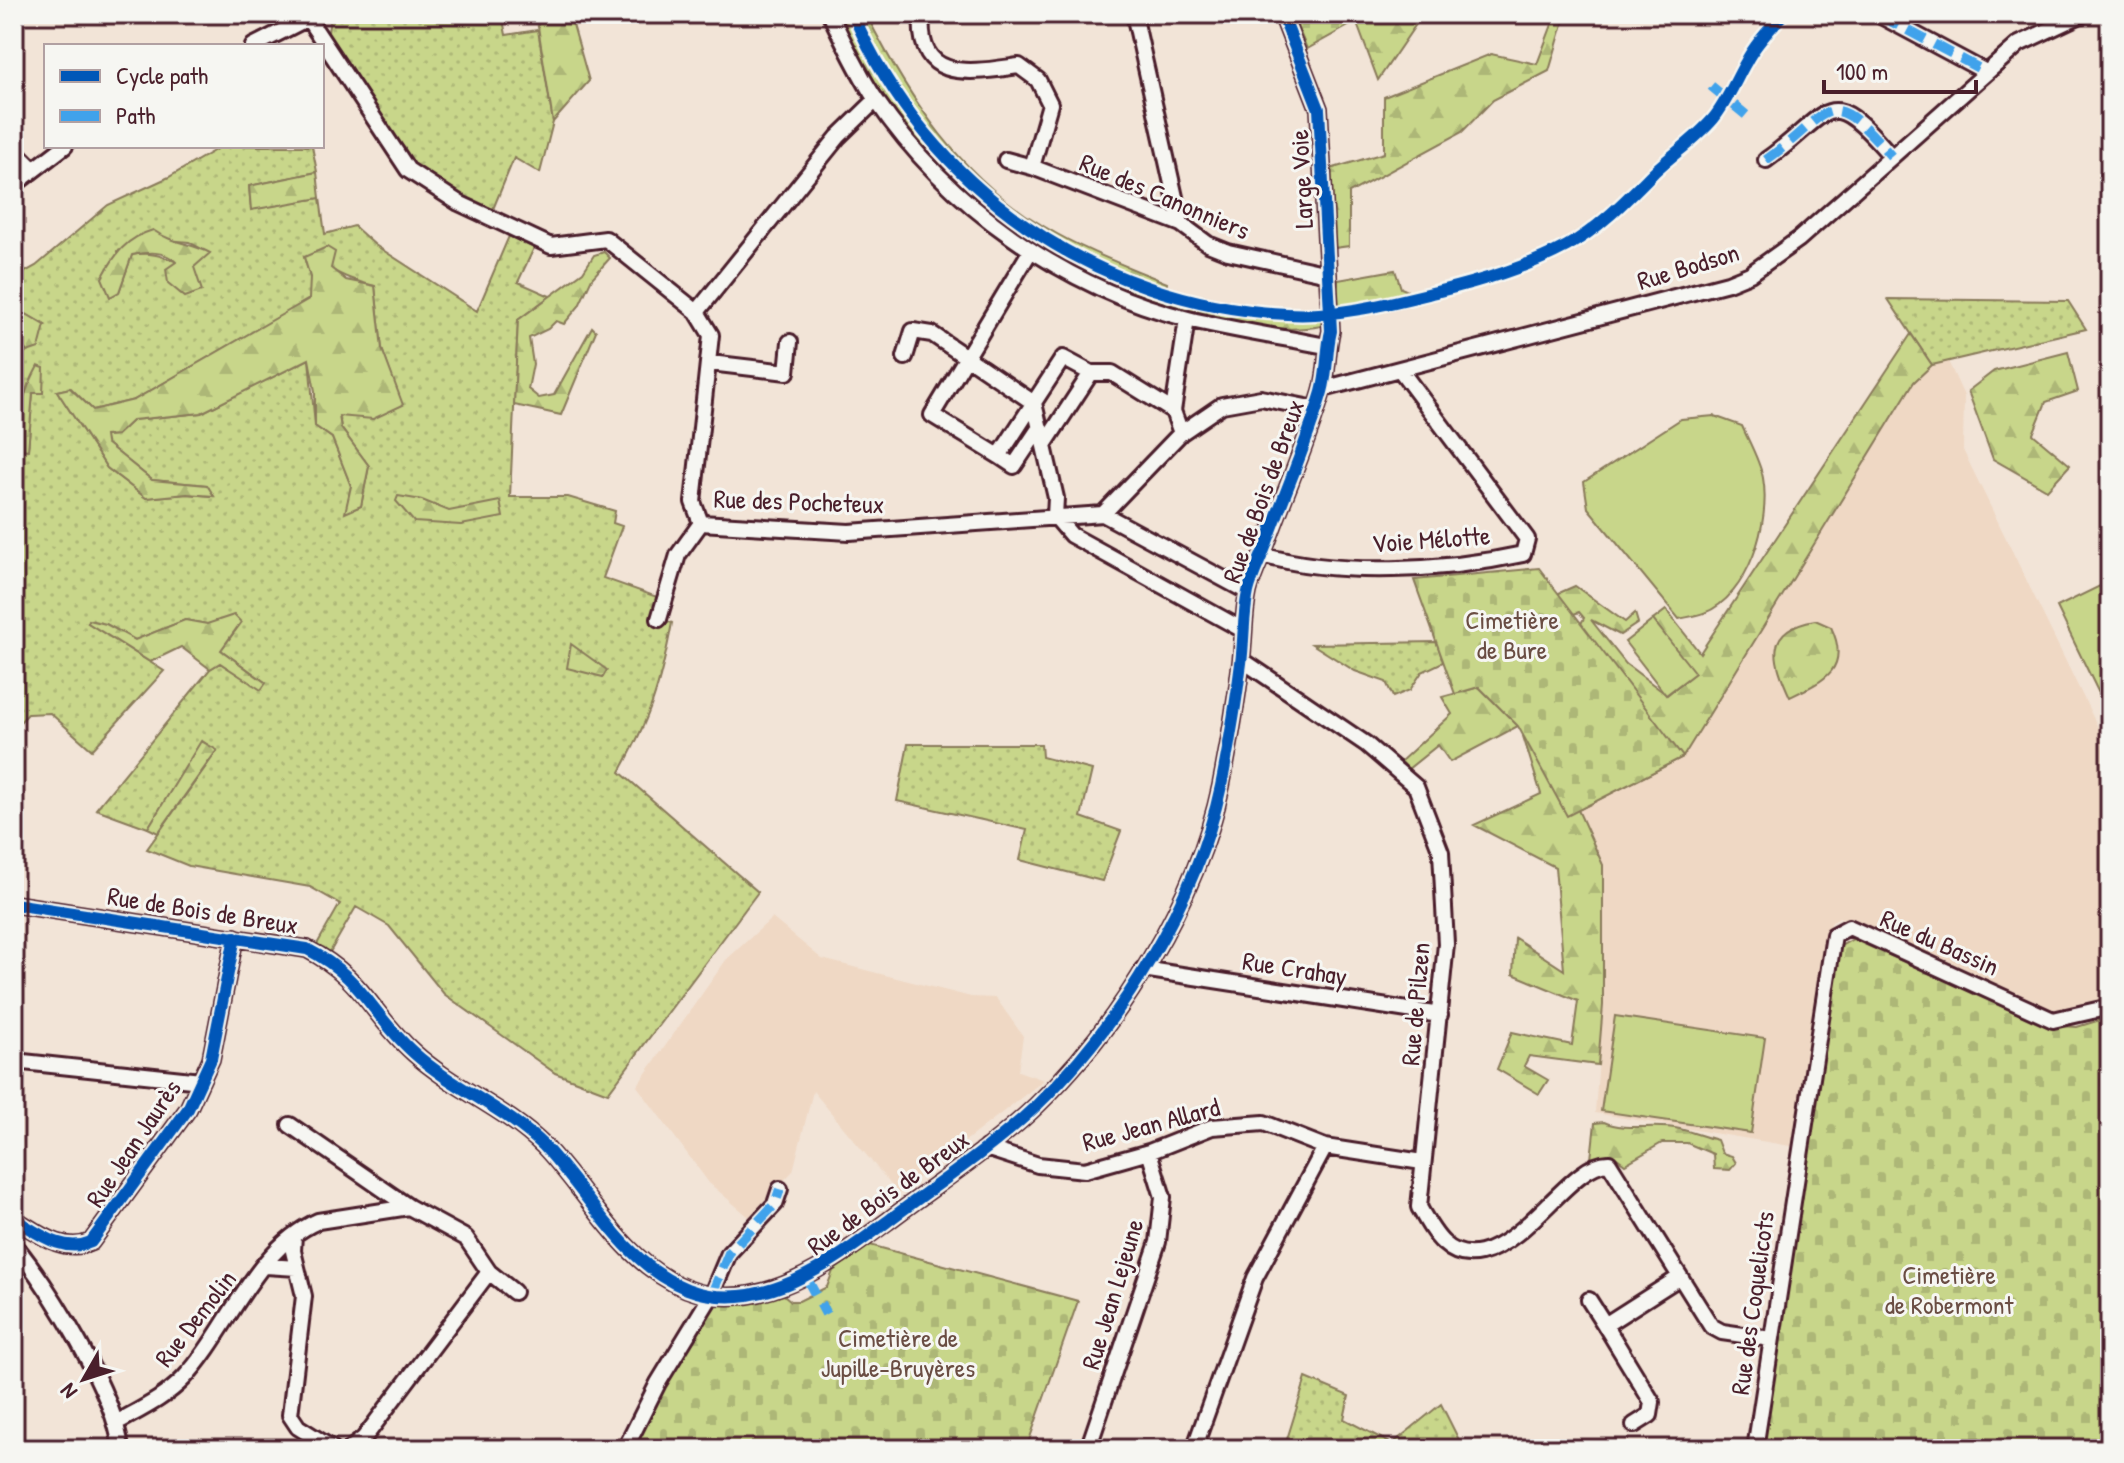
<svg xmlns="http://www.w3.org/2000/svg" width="2124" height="1463" font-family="'Patrick Hand',sans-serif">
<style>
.built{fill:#efd8c4}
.grass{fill:url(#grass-dots);stroke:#897a5a;stroke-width:2;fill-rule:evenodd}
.forest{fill:url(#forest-firs);stroke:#897a5a;stroke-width:2}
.cemetery{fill:url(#cemetery-stones);stroke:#897a5a;stroke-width:2}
.park{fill:#c8d68a;stroke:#897a5a;stroke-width:2}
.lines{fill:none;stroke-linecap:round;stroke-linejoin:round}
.minor-casing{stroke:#4a1f2b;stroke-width:20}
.minor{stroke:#f6f6f2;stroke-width:14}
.quiet{stroke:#40a2eb;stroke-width:10;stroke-dasharray:20 10;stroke-linecap:butt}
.cycleway-casing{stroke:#f6f6f2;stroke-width:17}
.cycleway{stroke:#0057b8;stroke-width:12}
.labels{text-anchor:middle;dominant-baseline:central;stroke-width:6;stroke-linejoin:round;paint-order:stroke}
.street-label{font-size:26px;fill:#4a1f2b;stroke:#f6f6f2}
.park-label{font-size:26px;fill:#6a4d43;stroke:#f6f6f2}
</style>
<defs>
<pattern id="grass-dots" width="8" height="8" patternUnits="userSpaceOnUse" patternTransform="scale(2)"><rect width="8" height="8" fill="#c8d68a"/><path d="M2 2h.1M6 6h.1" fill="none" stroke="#adb777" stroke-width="1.8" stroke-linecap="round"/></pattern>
<pattern id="forest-firs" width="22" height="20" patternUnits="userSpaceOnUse" patternTransform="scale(2)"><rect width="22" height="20" fill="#c8d68a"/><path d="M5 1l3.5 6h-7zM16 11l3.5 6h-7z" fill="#adb777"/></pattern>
<pattern id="cemetery-stones" width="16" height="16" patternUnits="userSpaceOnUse" patternTransform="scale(2)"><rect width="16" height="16" fill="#c8d68a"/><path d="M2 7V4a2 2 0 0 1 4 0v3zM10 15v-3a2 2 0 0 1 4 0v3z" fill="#adb777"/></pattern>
</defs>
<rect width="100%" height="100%" fill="#f2e4d7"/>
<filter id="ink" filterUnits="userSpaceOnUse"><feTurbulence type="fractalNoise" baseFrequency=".0125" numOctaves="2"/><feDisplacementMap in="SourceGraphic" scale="16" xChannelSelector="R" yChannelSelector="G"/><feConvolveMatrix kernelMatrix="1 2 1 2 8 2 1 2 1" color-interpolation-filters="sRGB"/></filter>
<g filter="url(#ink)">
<path class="built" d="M1948,361L1964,396L1963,450L2110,752V1003L2059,1014L2048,1011L1839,917L1831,923L1826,945L1796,1147L1595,1113L1603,1005V865L1577,810L1683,756L1914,382L1932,365Z
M772,918L822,959L971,997L996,998L1023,1036L1018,1071L1044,1080L898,1193L813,1091L793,1171L749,1217L709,1183L637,1086L726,960Z"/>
<path class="grass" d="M342,14H502L506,35L538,30L553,122L540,173L514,158L491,214L410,166L327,38L330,19Z
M222,146H312L317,172L249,186L251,209L320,198L325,234L354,226L375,245L477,311L509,236L534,248L518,282L550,296L518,320L510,497H568L615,511L613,523L622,526L603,578L660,598L653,616L672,623C660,686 651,716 620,772L758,892L608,1093L555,1073L444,994L389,926L356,907L330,952L316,946L340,904L310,887L189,866L147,849L217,751L202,741L148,828L96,809L210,669L220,663L262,689L265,682L221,650L241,623L207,624L185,620L135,640L106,624L88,623L164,671L92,750L50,713L28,714L14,728L17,582L14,448L28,449L33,393L28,385L14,430V334L45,325L14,307V278L36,266L108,205L169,177ZM167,240L189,242L209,253L194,267C171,262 158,250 132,255L119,292L117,251ZM304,257C332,268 345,280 375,286L382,349L402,405L373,418L339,415L341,428L369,466L361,506L346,512L351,486L332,438L315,426L309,359L201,413L133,420L117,435L104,436L106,443L152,480L207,485L213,496L187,494L146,498L107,468L57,391L71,388L93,410L134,400L310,299V277Z
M1888,299L2068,301L2086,329L1932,365Z
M1437,642L1443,662L1422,672L1410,690L1393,697L1386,682L1355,671L1312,644Z
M908,744H1041L1042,757L1092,770L1081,817L1121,831L1102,881L1020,860L1027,830L897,801Z
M1306,1378L1349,1396L1344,1419L1392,1444L1441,1404L1461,1444L1478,1449H1284Z"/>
<path class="forest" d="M536,14H570L589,81L553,122Z
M835,14H849L881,82L932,148L925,149L876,91Z
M856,14H866C909,99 961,178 1045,227C1083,250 1126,266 1167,283L1166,291C1117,272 1066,253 1022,222C949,171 891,95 856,14Z
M1370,14H1423L1378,80L1356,21Z
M1556,14H1566L1549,71L1493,100L1462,132L1349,193V246L1334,248L1330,169L1384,153V97L1491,54L1537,64Z
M317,172L320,198L251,210L249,186Z
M153,230C171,243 191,243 210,253L194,267L202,291L185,297L168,283L166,269L176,262C165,250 147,252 132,255L119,292L110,297L102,278C115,254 126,238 153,230Z
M327,247L335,252L331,268L346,280L375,286L382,349L403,405L373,419L339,416L341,428L369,466L361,506L345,513L351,486L332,438L315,426V391L309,359L201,413L133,420L117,435L105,436L106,443L152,480L207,485L214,496L187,494L146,498L107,468L57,391L70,388L93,410L134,400L309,299L310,277L304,257Z
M604,252L610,258L592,278L579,306L564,324L556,321L548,329L529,338L533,364L528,389L539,398L554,395L592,327L596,331L561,415L514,405L518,320L583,272L594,255Z
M1395,270L1401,288L1413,293L1335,307L1338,280Z
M1118,285C1183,302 1256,326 1324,319L1321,326C1259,338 1176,307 1117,287Z
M14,307L45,325L39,348L27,352L14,334Z
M1911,334L1932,365L1914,382L1683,757L1578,810L1603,865V1005L1598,1065L1529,1056L1524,1066L1548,1080L1539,1094L1497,1069L1512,1032L1572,1045L1578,1001L1513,974L1515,938L1564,970L1555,867L1474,825L1541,794L1523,736L1584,618L1579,612L1563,618L1550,597L1575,586L1625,622L1635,613L1638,623L1620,635L1591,620L1626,664L1667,695L1694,673L1653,620L1666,610L1700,653Z
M2068,352L2078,391L2046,402L2033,434L2070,465L2047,490L1993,459L1968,391L1994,371Z
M38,366L44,368L43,393H33L28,450L14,448C14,421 25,390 38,366Z
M398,496L422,500L449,511L500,501L503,517L461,525L414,522L396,501Z
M234,615L241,622L221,650L266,683L261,690L220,663L210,669L181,647L150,662L88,623L89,620L106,624L135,640L185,620L207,624Z
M1815,620L1831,627C1851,669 1824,681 1790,697C1773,660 1763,629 1815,620Z
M571,644L607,670L603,677L567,668Z
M1479,687L1518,726L1450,762L1438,745L1408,769L1401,761L1452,714L1442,697Z
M201,741L217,750L158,833L148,828Z
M1604,1122C1626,1132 1655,1123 1680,1129C1693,1132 1704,1137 1717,1140L1722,1153L1732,1156L1736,1163L1730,1170L1714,1169L1713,1154L1687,1143H1662L1625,1164L1613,1155L1591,1159L1595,1123Z"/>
<path class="cemetery" d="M1292,14H1370L1307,49Z
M1539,568L1683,757L1567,816L1518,726L1479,687L1455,694L1414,580Z
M1853,939L2046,1025L2077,1027L2110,1017V1449H1762L1839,947Z
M870,1245L1078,1301L1026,1449H630L712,1305L784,1295L791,1301H799L827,1287L833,1271Z"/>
<path class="park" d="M1714,416L1742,426C1749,442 1760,461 1763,478C1771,521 1749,596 1704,613C1696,616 1687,617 1679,619L1588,508L1584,482L1681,419Z
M2110,581V716L2057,607Z
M1653,620L1695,673L1666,695L1625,642Z
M1615,1016L1765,1038L1751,1133L1601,1111Z"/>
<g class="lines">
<defs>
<path id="minor" d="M830,14C844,43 858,73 876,100C948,206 1064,288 1188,319C1233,330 1280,337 1326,346
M922,14C916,85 973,72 1019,66L1038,80L1050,104L1032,167L1181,224L1208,244L1228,252L1328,274
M1134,14L1181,224
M1881,16L1984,71
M307,17L408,170L459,203L551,246L606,239L697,312L711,335L693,502L701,523L849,532L1103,514L1248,592
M253,46L316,14
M14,150L32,168
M1006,160L1032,167
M1766,160C1832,113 1826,80 1891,156
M14,185L65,146
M697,312L838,137L876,100
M905,357L913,331L932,334L1034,403L1056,498L1055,516
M710,363L787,372L790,342
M1323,389L1728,283L1750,274L1799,239L2019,44L2083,14
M1040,427L1014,466L999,456L1063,358L1091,373H1112L1173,411
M1181,433L1173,411L1187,319
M1044,445L1091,373
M999,456L932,415L1031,250
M1103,514L1181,433L1222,405L1261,398L1316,409
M1055,516L1071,535L1243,630
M1262,555C1338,577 1446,571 1523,554L1527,539L1401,371
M659,619L678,555L701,523
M1242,660L1366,744L1416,787L1441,852L1446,944L1419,1207C1433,1232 1448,1261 1481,1253C1530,1241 1573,1162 1609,1163L1711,1326L1722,1332L1771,1339
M14,904L307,949C364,978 371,1015 414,1053C454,1089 504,1107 544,1146C590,1194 622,1263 687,1289C760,1317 833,1262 888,1221C938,1183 991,1149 1036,1106C1119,1026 1197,900 1221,786C1229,746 1236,704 1241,663C1244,640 1243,615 1248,592C1252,575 1261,559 1267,542C1285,492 1307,443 1322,392C1328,371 1326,351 1331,331L1319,109L1282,14
M1143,969L1440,1015
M14,1061L201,1081
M290,1125L409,1207L466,1238L489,1272L514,1292
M986,1148L1038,1165L1085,1170L1149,1152L1212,1127L1264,1123L1325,1147L1422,1162
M14,1219C38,1233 63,1254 91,1242L188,1109L211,1059L235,937
M294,1235L293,1251L304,1296L290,1415L298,1427L333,1449
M14,1244C50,1289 115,1393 121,1449
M266,1266L297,1268
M1589,1300L1605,1325
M118,1422C141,1409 166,1397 184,1378C229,1330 254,1249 318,1221L409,1207
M1634,1425L1650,1415L1652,1402L1605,1325L1680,1277
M350,1449L364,1438L489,1272
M625,1449L658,1383L711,1296L729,1253L775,1204L780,1189
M1088,1449L1158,1242L1163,1197L1149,1152
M1194,1449L1255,1278L1325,1147
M1755,1449L1834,935L1849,927L2053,1020L2110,1007"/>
</defs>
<use href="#minor" class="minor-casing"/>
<use href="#minor" class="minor"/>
<path class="quiet" d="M1881,16L1984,71
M1711,86L1746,115
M1766,160C1832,113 1826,80 1891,156
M806,1277L826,1314
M711,1296L729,1253L775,1204L780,1189"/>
<defs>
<path id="cycleway" d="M853,14C928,189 1097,305 1287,314C1338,317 1387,304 1436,292C1480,281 1526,268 1567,246C1599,229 1629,197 1654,172C1673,154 1696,139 1713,119C1727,102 1735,81 1746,62C1755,44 1770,29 1783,14
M14,904L307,949C364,978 371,1015 414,1053C454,1089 504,1107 544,1146C590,1194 622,1263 687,1289C760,1317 833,1262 888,1221C938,1183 991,1149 1036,1106C1119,1026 1197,900 1221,786C1229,746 1236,704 1241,663C1244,640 1243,615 1248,592C1252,575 1261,559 1267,542C1285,492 1307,443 1322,392C1328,371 1326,351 1331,331L1319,109L1282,14
M14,1219C38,1233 63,1254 91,1242L188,1109L211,1059L235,937"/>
</defs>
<use href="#cycleway" class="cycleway-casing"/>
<use href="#cycleway" class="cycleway"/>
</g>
</g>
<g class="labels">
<g class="street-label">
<text transform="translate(1301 179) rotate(-93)">Large Voie</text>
<text transform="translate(1165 196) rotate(23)">Rue des Canonniers</text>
<text transform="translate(1688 266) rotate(-17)">Rue Bodson</text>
<text transform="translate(1263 491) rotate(-70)">Rue de Bois de Breux</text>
<text transform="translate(799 501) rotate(2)">Rue des Pocheteux</text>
<text transform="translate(1431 539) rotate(-4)">Voie Mélotte</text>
<text transform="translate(203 910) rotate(9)">Rue de Bois de Breux</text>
<text transform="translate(1940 942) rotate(24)">Rue du Bassin</text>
<text transform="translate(1295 968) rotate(9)">Rue Crahay</text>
<text transform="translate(1415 1004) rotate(-85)">Rue de Pilzen</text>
<text transform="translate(1151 1124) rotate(-15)">Rue Jean Allard</text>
<text transform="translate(133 1143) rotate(-56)">Rue Jean Jaurès</text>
<text transform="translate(888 1192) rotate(-36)">Rue de Bois de Breux</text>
<text transform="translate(1112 1294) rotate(-73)">Rue Jean Lejeune</text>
<text transform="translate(1752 1303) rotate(-82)">Rue des Coquelicots</text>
<text transform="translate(195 1318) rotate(-52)">Rue Demolin</text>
</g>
<g class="park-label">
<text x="1512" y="619">Cimetière<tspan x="1512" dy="30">de Bure</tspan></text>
<text x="1949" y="1274">Cimetière<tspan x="1949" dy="30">de Robermont</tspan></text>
<text x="898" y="1337">Cimetière de<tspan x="898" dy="30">Jupille-Bruyères</tspan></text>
</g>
</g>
<rect width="2124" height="1463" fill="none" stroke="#f6f6f2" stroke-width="48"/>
<rect x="24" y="24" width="2076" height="1415" fill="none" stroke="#4a1f2b" stroke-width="3" filter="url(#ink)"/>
<rect x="44" y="44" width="280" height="104" fill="#f6f6f2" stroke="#b1a0a2" stroke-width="2"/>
<rect x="60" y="70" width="40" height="12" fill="#0057b8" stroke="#b1a0a2" stroke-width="2"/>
<text x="116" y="84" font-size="24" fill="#4a1f2b">Cycle path</text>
<rect x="60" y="110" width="40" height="12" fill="#40a2eb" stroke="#b1a0a2" stroke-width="2"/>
<text x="116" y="124" font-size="24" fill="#4a1f2b">Path</text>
<g transform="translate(84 1379) rotate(231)" stroke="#f6f6f2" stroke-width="6" paint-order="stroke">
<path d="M0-6L14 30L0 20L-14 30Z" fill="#4a1f2b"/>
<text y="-12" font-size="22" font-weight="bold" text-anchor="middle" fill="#4a1f2b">N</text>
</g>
<path d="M1824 80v12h152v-12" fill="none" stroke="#4a1f2b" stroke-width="4"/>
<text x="1836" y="80" font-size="24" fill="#4a1f2b" stroke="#f6f6f2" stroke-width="6" paint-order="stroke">100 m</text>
</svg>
